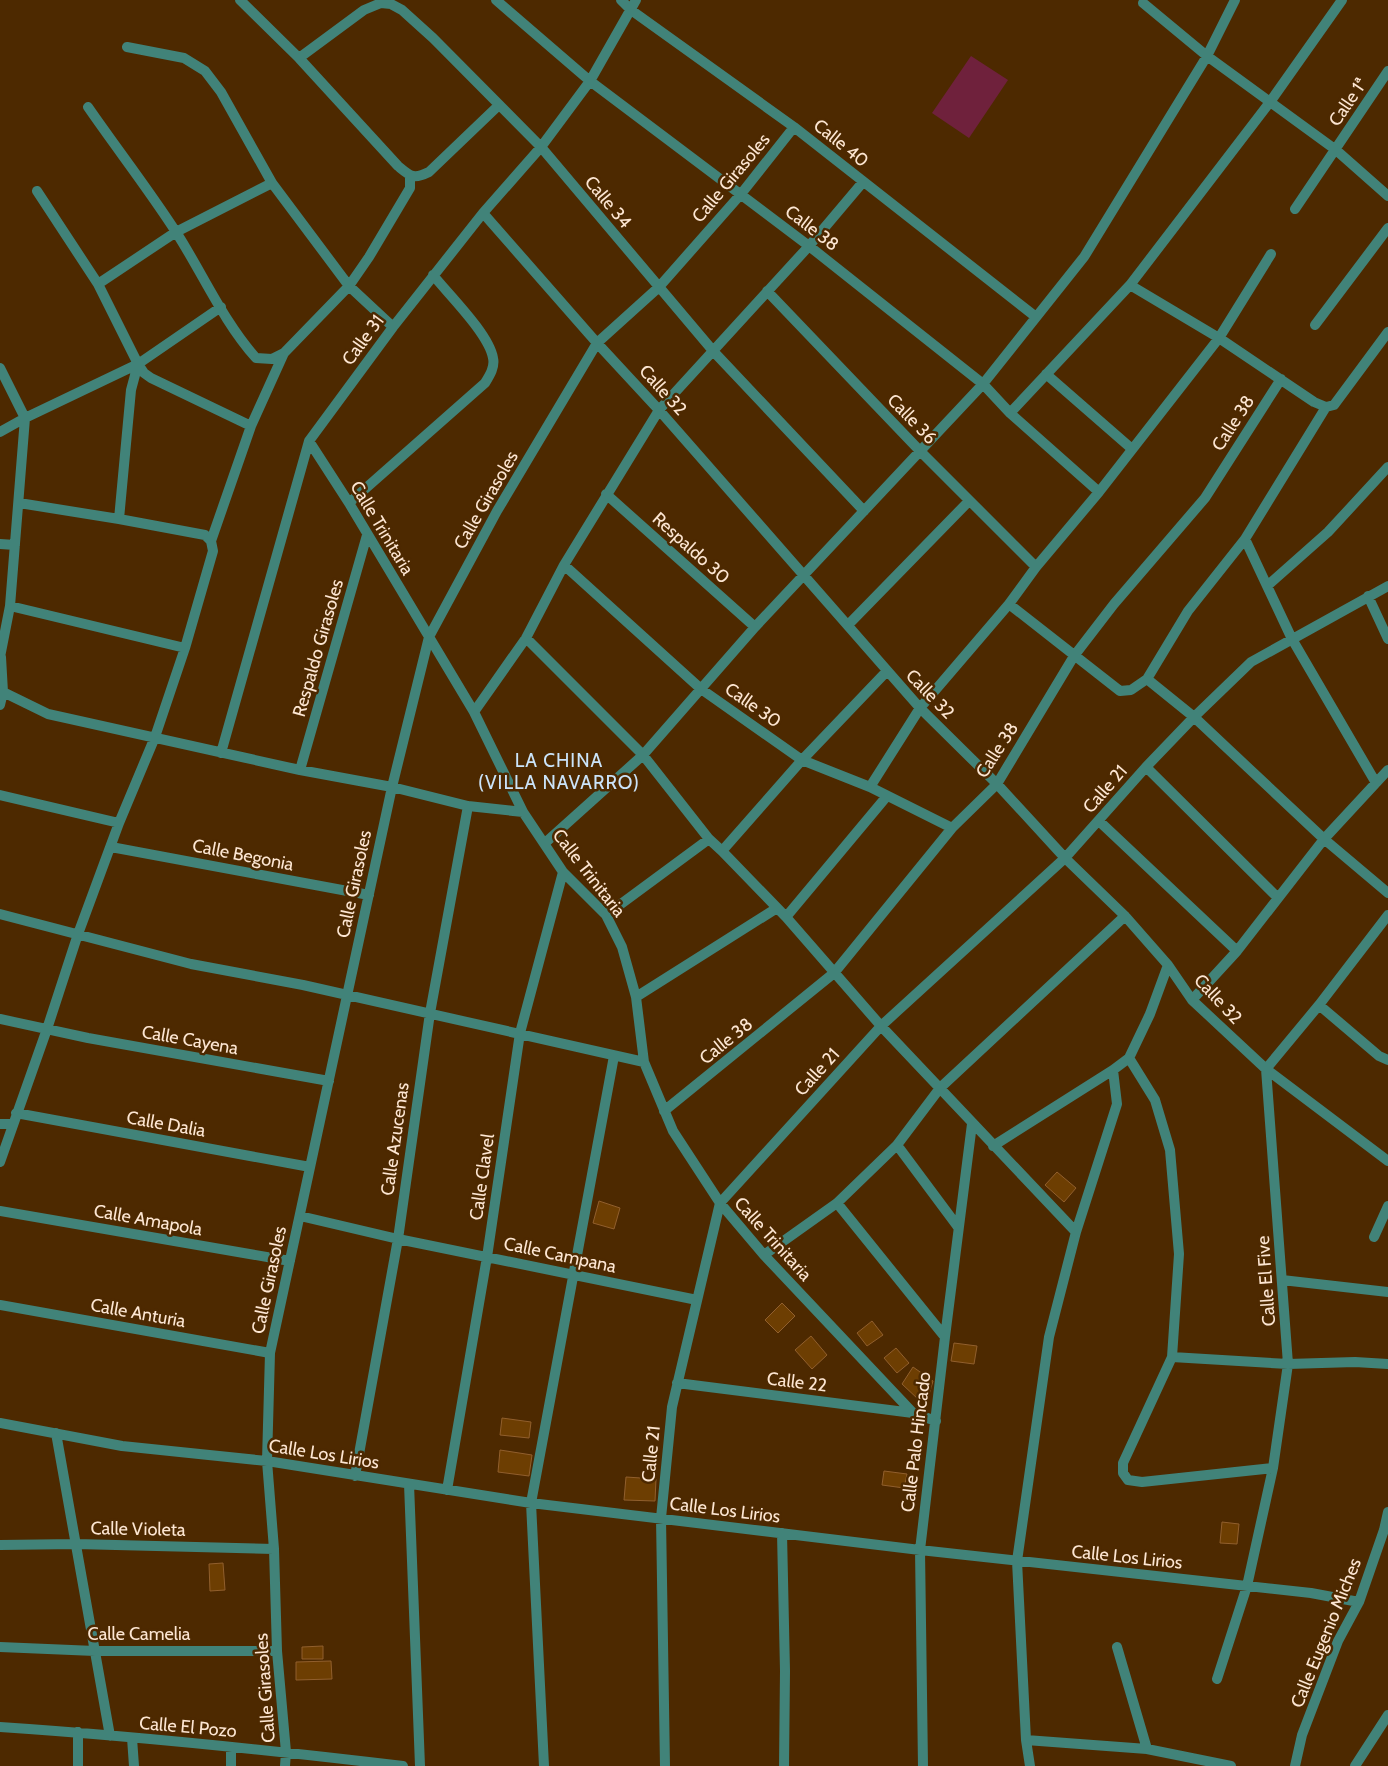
<svg xmlns="http://www.w3.org/2000/svg" width="1388" height="1766" font-family="Cabin,sans-serif">
<style>
.green{fill:#6f213c}
.building{fill:#6d3e02;stroke:#915f2d}
.lines{fill:none;stroke-linecap:round;stroke-linejoin:round}
.street{stroke:#418379;stroke-width:10}
.labels{text-anchor:middle;dominant-baseline:central;stroke-width:5;stroke-linejoin:round;paint-order:stroke}
.street-label{font-size:18px;fill:#fde6d2;stroke:#4d2900}
.neighbourhood-label{font-size:19px;letter-spacing:1px;fill:#cbe4fa;stroke:#4d2900}
</style>
<rect width="100%" height="100%" fill="#4d2900"/>
<path class="green" d="M971,56L1008,80L969,138L932,113Z"/>
<path class="building" d="M1057,1172L1076,1188L1064,1202L1045,1185Z
M599,1201L620,1208L614,1229L593,1223Z
M782,1303L795,1316L778,1333L765,1320Z
M872,1321L883,1335L867,1346L857,1333Z
M811,1336L827,1355L812,1369L795,1350Z
M954,1343L977,1346L974,1364L951,1361Z
M896,1348L909,1363L897,1373L884,1358Z
M913,1367L933,1381L928,1398L919,1400L902,1384Z
M502,1418L531,1422L529,1438L500,1435Z
M500,1450L532,1455L529,1476L498,1472Z
M884,1471L907,1474L904,1488L882,1485Z
M626,1477L656,1479L655,1501L624,1500Z
M1222,1522L1239,1524L1237,1544L1220,1543Z
M223,1563L225,1590L210,1591L209,1564Z
M323,1646V1659H302V1647Z
M331,1661L332,1679L296,1680V1662Z"/>
<g class="lines">
<path class="street" d="M240,0L299,58L398,166C410,176 413,180 429,172L499,105
M496,0L590,81L809,246L983,384L1010,413L1099,492
M621,0L631,10L794,127L1036,317
M1143,3L1207,56L1336,150L1388,196
M127,47L184,58L205,71L221,92L272,183L349,286L393,327
M299,58L364,10L381,3L391,4L402,10L433,38L541,147L714,352L864,511
M88,107C117,149 149,190 176,232C203,274 223,321 256,358L272,359L284,353L349,286L369,257L410,188V176
M1295,209L1388,71
M483,213L597,343L659,410L920,708L997,784L1065,858L1125,916L1168,965L1192,1000L1266,1069L1388,1161
M98,284L176,232L272,183
M1130,285L1219,338L1314,402L1326,407L1334,405L1388,332
M767,291L921,452L1036,567
M1315,325L1388,228
M138,364L144,373L151,378L251,426
M0,368L25,418L10,606L0,657
M1046,374L1132,449
M1010,413L1130,285L1270,102L1342,0
M0,432L25,418L138,364L98,284L37,191
M309,441L349,503L474,712L523,812L563,872L606,915L622,947L636,997L644,1062L673,1131L720,1203L764,1255L913,1413L936,1421
M606,494L755,627
M349,503L485,383C490,375 495,367 493,358C489,334 449,295 433,275
M119,519L131,390L138,364L221,307
M1245,539L1292,639L1376,783
M211,541L251,426L284,353
M0,544L15,545
M564,565L701,689L802,760L870,787L952,828
M1267,586L1328,532L1388,467
M1368,596L1388,639
M1009,604L1120,691L1131,690L1147,679L1194,717L1324,839L1388,893
M10,606L185,648
M848,625L969,501
M526,638L643,755L709,839L722,851L786,917L881,1026L1076,1232
M1,657L3,692L48,714L300,770L392,787L468,806L523,812
M1147,679L1188,611L1245,539L1326,407
M0,705L3,692
M474,712L526,638L564,565L659,410L809,246L863,182
M221,753L309,441L393,327L483,213L541,147L590,81L636,0
M1146,767L1277,897
M300,770L367,535
M870,787L920,708L1009,604L1036,567L1099,492L1219,338L1271,254
M0,795L119,823
M1099,821L1237,951L1192,1000
M545,843L643,755L755,627L983,384L1084,257L1207,56L1235,0
M111,847L369,895
M722,851L802,760L887,671
M0,914L191,964L303,985L644,1062
M606,915L709,839
M786,917L887,796
M1237,951L1324,839L1388,770
M1168,965L1150,1014L1129,1058L1155,1100L1170,1150L1179,1254L1172,1357L1288,1364L1355,1362L1388,1364
M636,997L777,908
M1319,1005L1379,1056L1388,1060
M0,1019L88,1038L329,1081
M664,1111L834,973L952,828L997,784L1074,656L1114,604L1205,498L1281,379
M16,1113L310,1167
M0,1124H13
M897,1145L958,1227
M993,1146L1113,1070L1129,1058
M0,1162L47,1029L78,934L119,823L155,737L185,648L213,551L211,541L205,535L119,519L19,503
M837,1203L945,1337
M0,1211L290,1261
M300,1216L398,1239L697,1300
M1374,1237L1388,1206
M764,1255L837,1203L897,1145L940,1088L1125,916
M1282,1280L1388,1292
M0,1305L270,1353
M1172,1357L1123,1463V1473L1128,1480L1142,1482L1273,1468
M677,1383L913,1413
M0,1423L122,1446L267,1461L531,1503L920,1550L1311,1593L1359,1602
M56,1433L110,1736
M355,1476L398,1239L430,1013L468,806
M409,1484L420,1766
M447,1490L487,1257L520,1033L563,872
M782,1533L785,1671L784,1766
M0,1545L76,1544L274,1549
M0,1647L95,1651H277
M1117,1647L1147,1749
M1217,1679L1247,1586L1273,1468L1288,1364L1266,1069L1319,1005L1388,915
M0,1727C135,1736 269,1750 403,1766
M132,1738L134,1766
M1026,1740L1147,1749L1231,1766
M231,1747V1766
M78,1766V1732
M285,1766L286,1752L277,1651L274,1549L267,1461L270,1353L392,787L429,637L497,511L597,343L659,287L741,194L794,127
M544,1766L531,1503L614,1056
M665,1766L661,1518L672,1407L720,1203L881,1026L1065,858L1146,767L1194,717L1251,662L1388,586
M923,1766L920,1550L945,1337L972,1124
M1030,1766L1026,1740L1017,1561L1049,1337L1076,1232L1117,1104L1113,1070
M1295,1766L1302,1735L1338,1641L1359,1602L1384,1530L1388,1512
M1355,1766L1388,1715"/>
</g>
<g class="labels">
<g class="street-label">
<text transform="translate(1348 102) rotate(-56)">Calle 1ª</text>
<text transform="translate(841 143) rotate(39)">Calle 40</text>
<text transform="translate(731 178) rotate(-50)">Calle Girasoles</text>
<text transform="translate(608 202) rotate(50)">Calle 34</text>
<text transform="translate(812 228) rotate(38)">Calle 38</text>
<text transform="translate(363 340) rotate(-54)">Calle 31</text>
<text transform="translate(663 390) rotate(48)">Calle 32</text>
<text transform="translate(912 419) rotate(46)">Calle 36</text>
<text transform="translate(1233 423) rotate(-57)">Calle 38</text>
<text transform="translate(486 500) rotate(-60)">Calle Girasoles</text>
<text transform="translate(382 528) rotate(59)">Calle Trinitaria</text>
<text transform="translate(691 548) rotate(42)">Respaldo 30</text>
<text transform="translate(318 648) rotate(-74)">Respaldo Girasoles</text>
<text transform="translate(930 694) rotate(46)">Calle 32</text>
<text transform="translate(753 705) rotate(35)">Calle 30</text>
<text transform="translate(997 750) rotate(-57)">Calle 38</text>
<text transform="translate(1105 789) rotate(-49)">Calle 21</text>
<text transform="translate(243 855) rotate(11)">Calle Begonia</text>
<text transform="translate(589 873) rotate(52)">Calle Trinitaria</text>
<text transform="translate(354 884) rotate(-78)">Calle Girasoles</text>
<text transform="translate(1218 999) rotate(47)">Calle 32</text>
<text transform="translate(190 1040) rotate(10)">Calle Cayena</text>
<text transform="translate(726 1041) rotate(-39)">Calle 38</text>
<text transform="translate(817 1072) rotate(-48)">Calle 21</text>
<text transform="translate(166 1124) rotate(10)">Calle Dalia</text>
<text transform="translate(395 1139) rotate(-82)">Calle Azucenas</text>
<text transform="translate(482 1177) rotate(-82)">Calle Clavel</text>
<text transform="translate(148 1220) rotate(10)">Calle Amapola</text>
<text transform="translate(773 1239) rotate(48)">Calle Trinitaria</text>
<text transform="translate(560 1255) rotate(12)">Calle Campana</text>
<text transform="translate(269 1280) rotate(-78)">Calle Girasoles</text>
<text transform="translate(1266 1281) rotate(-94)">Calle El Five</text>
<text transform="translate(138 1313) rotate(10)">Calle Anturia</text>
<text transform="translate(797 1382) rotate(7)">Calle 22</text>
<text transform="translate(916 1442) rotate(-83)">Calle Palo Hincado</text>
<text transform="translate(324 1454) rotate(9)">Calle Los Lirios</text>
<text transform="translate(651 1454) rotate(-84)">Calle 21</text>
<text transform="translate(725 1510) rotate(7)">Calle Los Lirios</text>
<text transform="translate(138 1529) rotate(1)">Calle Violeta</text>
<text transform="translate(1127 1557) rotate(6)">Calle Los Lirios</text>
<text transform="translate(1326 1633) rotate(-68)">Calle Eugenio Miches</text>
<text x="139" y="1634">Calle Camelia</text>
<text transform="translate(265 1688) rotate(-94)">Calle Girasoles</text>
<text transform="translate(188 1727) rotate(5)">Calle El Pozo</text>
</g>
<g class="neighbourhood-label">
<text x="559" y="760">LA CHINA<tspan x="559" dy="22">(VILLA NAVARRO)</tspan></text>
</g>
</g>
</svg>
